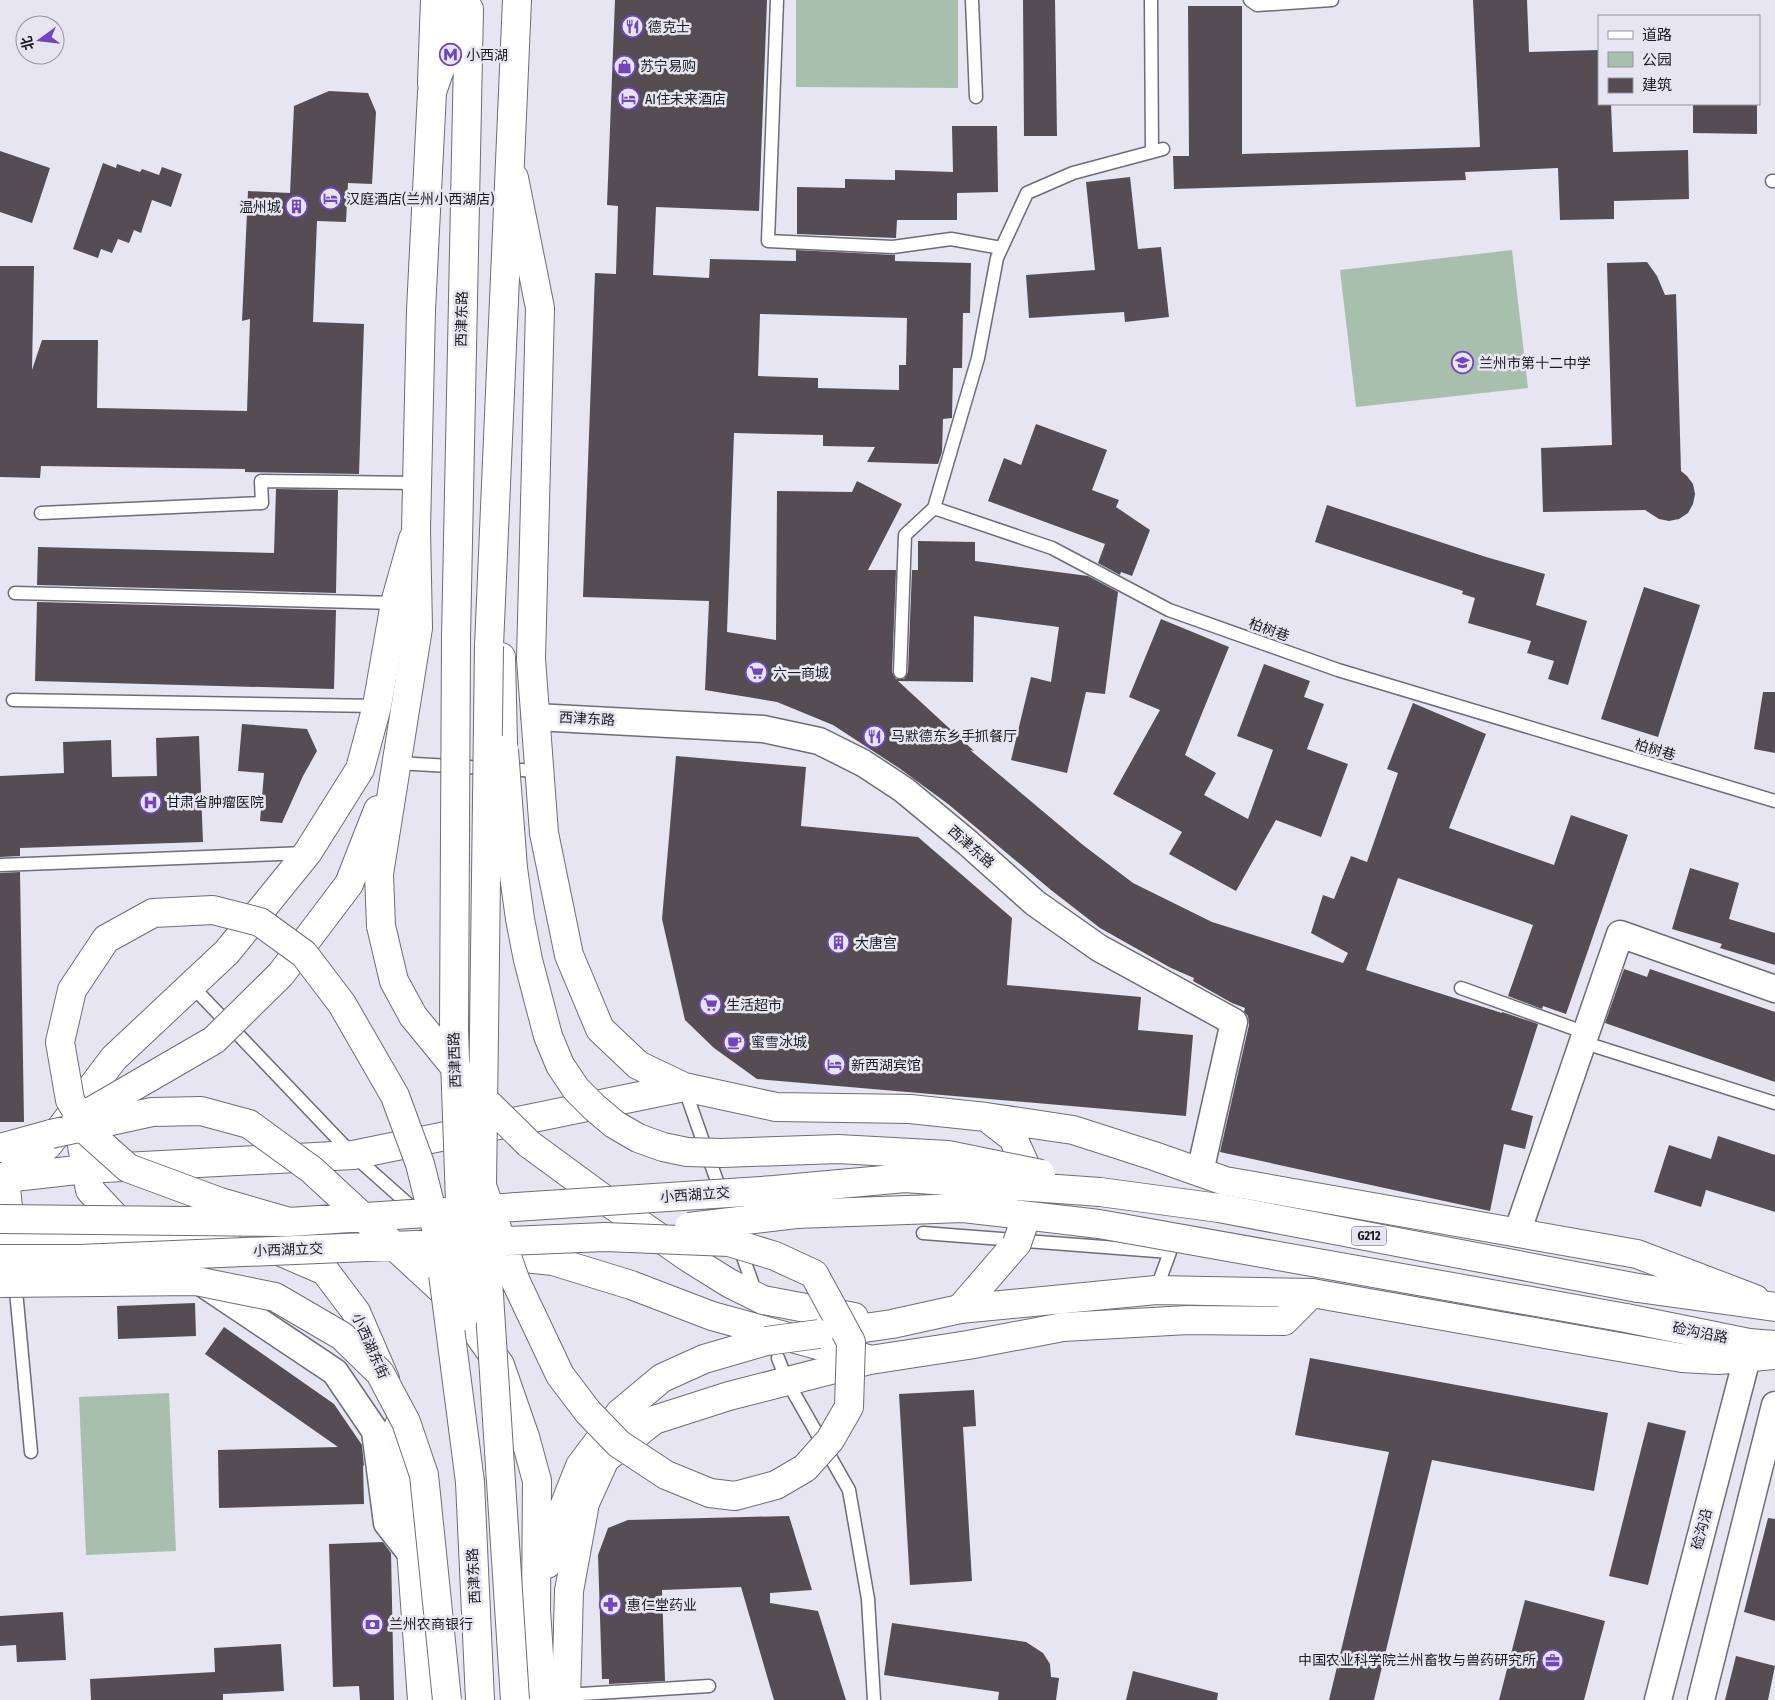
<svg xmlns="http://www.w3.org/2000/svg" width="1775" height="1700" font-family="'Fira Sans Condensed','Noto Sans SC',sans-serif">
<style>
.green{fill:#a8bfad}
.building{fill:#564c53;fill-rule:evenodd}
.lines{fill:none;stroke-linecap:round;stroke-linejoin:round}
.lane-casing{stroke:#6e6c77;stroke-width:15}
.street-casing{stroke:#6e6c77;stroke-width:29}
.secondary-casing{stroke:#6e6c77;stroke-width:30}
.primary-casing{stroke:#6e6c77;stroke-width:30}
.highway-casing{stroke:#6e6c77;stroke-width:30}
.lane{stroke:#fff;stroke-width:12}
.street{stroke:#fff;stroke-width:26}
.secondary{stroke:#fff;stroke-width:28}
.primary{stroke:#fff;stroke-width:28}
.highway{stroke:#fff;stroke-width:28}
.secondary-bridge-casing{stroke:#6e6c77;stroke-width:30;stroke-linecap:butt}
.primary-bridge-casing{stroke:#6e6c77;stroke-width:30;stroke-linecap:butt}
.secondary-bridge{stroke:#fff;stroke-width:28}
.primary-bridge{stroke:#fff;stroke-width:28}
.labels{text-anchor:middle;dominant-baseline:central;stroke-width:5;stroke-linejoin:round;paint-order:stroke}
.shield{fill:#e7e5f2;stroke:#58575e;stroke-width:1}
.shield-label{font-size:12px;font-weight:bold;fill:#1b1a1e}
.poi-label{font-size:14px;fill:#1b1a1e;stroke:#e7e5f2;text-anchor:start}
.street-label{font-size:14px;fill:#1b1a1e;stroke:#e7e5f2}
</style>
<rect width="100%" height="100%" fill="#e7e5f2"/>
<path class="green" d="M796,0H958V88L796,87Z
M1512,250L1528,388L1356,407L1340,270Z
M169,1393L176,1551L86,1555L79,1397Z"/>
<path class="building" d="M615,0H767L759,211L656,207L653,275L709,278L710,259L796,261V250L895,255V261L971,263L970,313H963L962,368H953L952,418L943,419L942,452L938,464L867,462L875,447L823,446V435L734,433L727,632L776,640L777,491L852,492L857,481L902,504L868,570H896L892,672L896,679H904L908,672L912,570H918V541L975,542V561L1088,576L1118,592L1105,694L1086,692L1067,773L1011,760L1031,677L1051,682L1059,627L974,616L973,682L898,681L974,751L970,750L1083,845L1133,883L1212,922L1343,963L1348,953L1311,933L1323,895L1334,899L1351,856L1367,862L1398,773L1387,769L1413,703L1486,734L1449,828L1554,865L1571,815L1628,835L1566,1014L1543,1006L1542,1009L1508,996L1533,925L1398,878L1366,970L1502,1013V1012L1538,1024L1511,1110L1533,1116L1525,1149L1504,1144L1490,1211L1220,1152L1249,1025L1248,1016L1244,1012L1245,1008L1232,1003L1193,981L1194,978L1171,968L1100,928L1051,890L948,804L899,768L833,725L777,702L705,690L709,601L583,597L595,273L616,274L618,206L607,205ZM760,314L907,318L906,365H899V390L818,388V378L758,376Z
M1023,0H1055L1057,136H1024Z
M1473,0H1527L1529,52L1599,50V104H1611L1613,152L1688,150L1689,199L1614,201V219L1560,220L1558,168L1465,172L1466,180L1174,189L1173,156H1189L1188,6H1242V154L1480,147Z
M329,91L368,93L376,112L372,184L348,183L346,222L317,221L313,322L364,324L359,474L245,472V469L41,466L40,478L0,477V266H34L32,370L42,340H98L97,408L247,411L250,319L242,321L248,191L290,193L294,106Z
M1693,104H1757V134L1693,133Z
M952,126H997L998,192L957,193V220H897L896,238L797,234V187L845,188V179L895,180V170L953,172Z
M0,151L50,168L32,223L0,212Z
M103,163L116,168L117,164L140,172L142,169L159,175L162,167L182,174L171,207L152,200L141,233L134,230L129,243L118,239L112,253L101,249L98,258L73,249Z
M1130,177L1138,249L1161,247L1169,317L1125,322L1124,312L1029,318L1026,275L1095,270L1086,182Z
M1647,262L1657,276L1665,295L1676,294L1681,471L1687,476L1693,484L1695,494L1693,504L1688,513L1679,519L1669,521L1659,519L1645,510L1543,512L1541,448L1612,445L1607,263Z
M1036,424L1107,450L1092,490L1119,500L1116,507L1150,530L1132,576L1121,572L1120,575L1098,563L1105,544L988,501L1004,458L1021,465Z
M276,489L338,490L336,593L37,585L38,547L274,553Z
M1327,505L1486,557L1545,574L1536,605L1587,621L1568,685L1548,679L1554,661L1527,653L1531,641L1468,623L1475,598L1462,594L1463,591L1315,542Z
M1644,587L1700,605L1658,737L1601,719Z
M37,602L336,610L334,689L35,681Z
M1161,619L1229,647L1185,755L1216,773L1204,795L1248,819L1273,750L1237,736L1264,664L1310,681L1304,697L1324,704L1307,749L1348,764L1321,837L1276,820L1236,891L1169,854L1182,832L1113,794L1160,710L1129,697Z
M1763,692H1775V753L1754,749Z
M242,724L307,729L317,751L303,776L282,823L260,821L264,773L238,771Z
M199,736L203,842L20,848V856L0,857V776L64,773L63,742L111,740L112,777L157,776L156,738Z
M676,756L806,767L801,826L918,837L1012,918L1007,985L1141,997L1138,1030L1193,1035L1186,1116L757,1079L714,1048L685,1020L662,919Z
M1690,868L1739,883L1729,919L1775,933V965L1720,948L1722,944L1672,929Z
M20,872L24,1122H0V873Z
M1624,969L1647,977L1650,969L1775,1012V1082L1605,1023Z
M1718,1136L1775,1155V1212L1706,1190L1701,1207L1654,1192L1669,1145L1711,1159Z
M195,1303L196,1336L118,1339L117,1306Z
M224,1327L334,1404L362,1445L364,1466L363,1465L364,1504L219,1508L218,1450L338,1447L205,1354Z
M1310,1358L1608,1413L1594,1491L1432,1460L1374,1700H1329L1389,1452L1295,1435Z
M974,1390L976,1426L963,1427L972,1581L910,1585L899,1394Z
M1648,1422L1686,1431L1648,1585L1609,1576Z
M789,1516L812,1590L770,1593V1603L818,1611L846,1700H774L741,1587L662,1590L665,1681L609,1684V1679H602L598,1555L608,1528L628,1520Z
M1768,1518L1775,1519V1621L1744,1612Z
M383,1542L391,1553L394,1700H360L359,1686L333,1687L329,1544Z
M1525,1600L1605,1621L1584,1700H1499Z
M63,1612L66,1660L17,1662L16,1645L0,1646V1616Z
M892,1623L1026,1642L1043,1653L1050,1664L1051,1677L1059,1678L1056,1700H998L999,1692L884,1675Z
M281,1644L284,1691L223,1694V1700H91L90,1679L215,1672L214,1648Z
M1736,1656L1775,1666L1768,1700H1725Z
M1133,1671L1218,1693L1217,1700H1126Z"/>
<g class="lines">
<defs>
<path id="lane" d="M777,0L768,241L893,247L951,239L1001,248
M972,0L976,97
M1151,0L1152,152
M1250,0L1257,5L1332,0
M1772,181H1775
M934,508L978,358L997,258L1027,193L1073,173L1163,149
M41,513L262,503L261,481L417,483
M15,593L395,603
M900,672L905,535L934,508L1052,548L1169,610L1338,670L1775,801
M13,700L377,706
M397,763L539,771
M0,865L306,853
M192,986L353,1155L416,1211
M1461,988L1586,1033
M1582,1042L1775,1103
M684,1087L732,1224
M923,1233L1170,1252L1156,1290
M739,1246L752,1282
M15,1280L31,1452
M778,1358L787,1381L849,1490L868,1599L874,1700
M565,1695L709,1686"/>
<path id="street" d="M535,717L763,729L819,741L863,763L904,790L968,843L1035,903L1099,948L1234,1022L1200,1172
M1517,1233L1620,934L1775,989
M202,1283L335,1372L375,1431L387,1523L412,1555
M1658,1700L1747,1358
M1701,1700L1775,1405"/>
<path id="secondary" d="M432,83L435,0
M514,178L540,308L531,659L544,833L569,955L600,1029L638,1065L684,1087
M87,1109L81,1140L90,1190L131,1234
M986,1117L1013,1138L1027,1169L1030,1205L1025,1220
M4,1178L48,1145L114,1058L227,952L308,852L360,769L377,706L395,603L413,539
M12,1247L5,1178L86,1169L353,1155L684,1087L776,1107L910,1109L986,1117L1073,1130L1154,1156L1225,1181L1637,1254L1755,1299
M21,1247L226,1240
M272,1248L325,1271L356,1312L385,1379
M484,1254L553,1261L631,1285L712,1316L868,1359
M960,1309L1017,1243
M399,1425L403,1439L422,1700
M566,1700L569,1591L585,1503L605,1459L654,1420L729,1396L870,1360L968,1345L1063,1327L1188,1320L1284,1321L1312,1293"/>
<path id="primary" d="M456,638L469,9
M489,646L517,0
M501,657L503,743
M381,926L379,874L418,628L416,530L421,310L432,92L464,0
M281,974L349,884L378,810
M529,1144L608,1202L689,1258L729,1283L763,1300L854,1317
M0,1148L51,1134
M1100,1192L1219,1208L1638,1288
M418,1268L457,1304L500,1365L525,1437L537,1481L536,1610L542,1700
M823,1334L892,1324L960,1309L1156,1290L1312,1293L1682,1358L1718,1360L1775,1355
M470,1482L480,1700
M547,1564L554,1532L580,1466L620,1413L662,1378L704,1359L766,1341"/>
<path id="highway" d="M1638,1288L1775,1307
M1626,1318L1749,1343L1775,1345"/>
</defs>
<use href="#lane" class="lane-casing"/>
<use href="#street" class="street-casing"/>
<use href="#secondary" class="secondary-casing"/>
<use href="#primary" class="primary-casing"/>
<use href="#highway" class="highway-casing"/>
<use href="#lane" class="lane"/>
<use href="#street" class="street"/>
<use href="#secondary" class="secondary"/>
<use href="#primary" class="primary"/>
<use href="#highway" class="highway"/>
<defs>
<path id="secondary-bridge" d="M1017,1243L1025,1220"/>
<path id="primary-bridge" d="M456,638L454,1031L464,1316
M489,646L482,1186L515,1700
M504,750L513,868L520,919L528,960L548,1036L560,1065L576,1089L594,1107L614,1124L638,1138L663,1147L687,1152L722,1153L838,1149L948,1155L1041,1174
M381,926L394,981L413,1016L472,1088L529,1144
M76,1120L214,1040L281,974
M51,1134L152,1112L201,1111L249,1124L312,1170L418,1268
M0,1219L289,1222L774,1190L905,1178L1100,1192
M289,1222L220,1202L128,1168L90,1134L70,1100L60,1042L72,990L106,939L153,913L213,910L260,922L304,954L342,1004L395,1096L420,1164L438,1236L470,1482
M689,1227L796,1214L963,1208L1099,1224L1626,1318
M0,1259H79L605,1237L729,1242L775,1256L814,1274L851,1342L849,1407L830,1440L805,1468L776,1485L735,1496L710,1493L666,1475L619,1444L588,1412L560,1375L516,1282L482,1186
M0,1283L196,1281L275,1297L342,1336L380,1373L406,1422L424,1475L447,1700
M766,1341L819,1334"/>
</defs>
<use href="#secondary-bridge" class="secondary-bridge-casing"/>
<use href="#primary-bridge" class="primary-bridge-casing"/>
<use href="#secondary-bridge" class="secondary-bridge"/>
<use href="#primary-bridge" class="primary-bridge"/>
</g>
<defs>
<symbol id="restaurant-ring" viewBox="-11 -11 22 22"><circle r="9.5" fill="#e7e5f2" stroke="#7045bd" stroke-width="1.5"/><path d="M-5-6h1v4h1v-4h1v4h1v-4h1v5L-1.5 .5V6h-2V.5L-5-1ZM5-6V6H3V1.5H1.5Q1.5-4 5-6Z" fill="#7045bd"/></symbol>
<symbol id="metro-ring" viewBox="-11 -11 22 22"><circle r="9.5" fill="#e7e5f2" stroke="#7045bd" stroke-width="1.5"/><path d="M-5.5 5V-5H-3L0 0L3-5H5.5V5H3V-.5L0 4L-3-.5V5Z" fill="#7045bd"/></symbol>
<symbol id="shop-ring" viewBox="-11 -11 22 22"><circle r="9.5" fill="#e7e5f2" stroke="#7045bd" stroke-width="1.5"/><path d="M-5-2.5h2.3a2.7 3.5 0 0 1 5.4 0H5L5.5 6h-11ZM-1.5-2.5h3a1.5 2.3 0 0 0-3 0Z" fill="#7045bd"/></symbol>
<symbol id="hotel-ring" viewBox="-11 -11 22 22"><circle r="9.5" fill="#e7e5f2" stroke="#7045bd" stroke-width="1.5"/><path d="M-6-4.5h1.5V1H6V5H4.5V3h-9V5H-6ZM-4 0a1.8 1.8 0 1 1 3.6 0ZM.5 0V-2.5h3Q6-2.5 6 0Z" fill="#7045bd"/></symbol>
<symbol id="building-ring" viewBox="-11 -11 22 22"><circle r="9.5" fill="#e7e5f2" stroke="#7045bd" stroke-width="1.5"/><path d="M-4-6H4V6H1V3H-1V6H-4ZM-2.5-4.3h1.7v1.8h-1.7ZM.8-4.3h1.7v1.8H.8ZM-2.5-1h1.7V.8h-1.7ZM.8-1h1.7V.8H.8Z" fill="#7045bd"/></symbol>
<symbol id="school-ring" viewBox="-11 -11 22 22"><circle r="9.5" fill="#e7e5f2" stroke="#7045bd" stroke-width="1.5"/><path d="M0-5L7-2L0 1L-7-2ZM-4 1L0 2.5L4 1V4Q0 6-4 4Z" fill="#7045bd"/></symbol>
<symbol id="supermarket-ring" viewBox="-11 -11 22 22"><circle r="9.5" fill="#e7e5f2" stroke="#7045bd" stroke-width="1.5"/><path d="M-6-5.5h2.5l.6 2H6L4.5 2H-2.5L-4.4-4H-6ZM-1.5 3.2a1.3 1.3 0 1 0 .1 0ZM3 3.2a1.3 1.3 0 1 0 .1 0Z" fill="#7045bd"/></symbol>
<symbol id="hospital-ring" viewBox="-11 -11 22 22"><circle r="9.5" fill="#e7e5f2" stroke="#7045bd" stroke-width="1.5"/><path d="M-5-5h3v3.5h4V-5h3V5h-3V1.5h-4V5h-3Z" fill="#7045bd"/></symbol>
<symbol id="cafe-ring" viewBox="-11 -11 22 22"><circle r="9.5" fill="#e7e5f2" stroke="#7045bd" stroke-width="1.5"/><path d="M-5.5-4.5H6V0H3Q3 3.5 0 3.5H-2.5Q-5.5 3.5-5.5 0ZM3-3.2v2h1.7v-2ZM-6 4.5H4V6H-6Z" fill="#7045bd"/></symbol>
<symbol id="pharmacy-ring" viewBox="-11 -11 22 22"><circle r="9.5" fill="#e7e5f2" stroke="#7045bd" stroke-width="1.5"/><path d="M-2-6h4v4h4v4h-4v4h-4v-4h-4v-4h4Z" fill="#7045bd"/></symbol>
<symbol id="bank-ring" viewBox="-11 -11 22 22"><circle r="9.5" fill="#e7e5f2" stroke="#7045bd" stroke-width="1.5"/><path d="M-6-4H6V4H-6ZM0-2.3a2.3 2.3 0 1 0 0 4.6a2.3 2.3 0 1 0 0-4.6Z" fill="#7045bd"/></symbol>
<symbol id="office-ring" viewBox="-11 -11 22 22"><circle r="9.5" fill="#e7e5f2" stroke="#7045bd" stroke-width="1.5"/><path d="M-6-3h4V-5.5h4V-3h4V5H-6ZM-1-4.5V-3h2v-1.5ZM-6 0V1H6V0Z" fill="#7045bd"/></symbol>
</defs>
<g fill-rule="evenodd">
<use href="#restaurant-ring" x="620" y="14" width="25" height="25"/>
<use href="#metro-ring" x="438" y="42" width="25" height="25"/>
<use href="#shop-ring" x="612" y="54" width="25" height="25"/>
<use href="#hotel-ring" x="616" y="86" width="25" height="25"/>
<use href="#hotel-ring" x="318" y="186" width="25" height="25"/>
<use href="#building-ring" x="284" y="194" width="25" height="25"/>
<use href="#school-ring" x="1450" y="350" width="25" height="25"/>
<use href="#supermarket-ring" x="744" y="660" width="25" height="25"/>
<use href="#restaurant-ring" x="862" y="724" width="25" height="25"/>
<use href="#hospital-ring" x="138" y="790" width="25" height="25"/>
<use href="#building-ring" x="826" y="930" width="25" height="25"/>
<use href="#supermarket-ring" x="698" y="992" width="25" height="25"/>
<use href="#cafe-ring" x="722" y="1030" width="25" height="25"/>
<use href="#hotel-ring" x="822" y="1052" width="25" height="25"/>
<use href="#pharmacy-ring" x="598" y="1592" width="25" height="25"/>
<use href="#bank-ring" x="360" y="1612" width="25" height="25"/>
<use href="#office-ring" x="1540" y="1648" width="25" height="25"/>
</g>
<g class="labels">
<rect class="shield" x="1351.5" y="1226.5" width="35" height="19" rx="4"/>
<g class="shield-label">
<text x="1369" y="1236">G212</text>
</g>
<g class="poi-label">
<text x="648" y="27">德克士</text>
<text x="466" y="55">小西湖</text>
<text x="640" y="66">苏宁易购</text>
<text x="645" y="99">AI住未来酒店</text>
<text x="346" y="199">汉庭酒店(兰州小西湖店)</text>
<text x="281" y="207" text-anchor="end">温州城</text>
<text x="1479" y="363">兰州市第十二中学</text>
<text x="773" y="673">六一商城</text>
<text x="891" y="736">马默德东乡手抓餐厅</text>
<text x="166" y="802">甘肃省肿瘤医院</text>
<text x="855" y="943">大唐宫</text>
<text x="726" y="1005">生活超市</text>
<text x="751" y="1042">蜜雪冰城</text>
<text x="851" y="1065">新西湖宾馆</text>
<text x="627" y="1605">惠仁堂药业</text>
<text x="389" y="1624">兰州农商银行</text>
<text x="1536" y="1660" text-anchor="end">中国农业科学院兰州畜牧与兽药研究所</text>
</g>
<g class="street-label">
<text transform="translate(462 319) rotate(-89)">西津东路</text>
<text transform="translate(1269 630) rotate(20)">柏树巷</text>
<text transform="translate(587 719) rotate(3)">西津东路</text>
<text transform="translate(1655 750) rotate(17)">柏树巷</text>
<text transform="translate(971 847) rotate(41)">西津东路</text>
<text transform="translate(455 1060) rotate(-92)">西津西路</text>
<text transform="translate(695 1195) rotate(-4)">小西湖立交</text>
<text transform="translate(288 1250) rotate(-2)">小西湖立交</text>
<text transform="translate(1700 1333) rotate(11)">硷沟沿路</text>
<text transform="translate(370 1346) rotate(66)">小西湖东街</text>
<text transform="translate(1702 1529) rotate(-75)">硷沟沿</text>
<text transform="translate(474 1576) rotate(-93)">西津东路</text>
</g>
</g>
<rect x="1598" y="15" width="162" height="90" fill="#e7e5f2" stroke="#95949d"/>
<rect x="1608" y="31" width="25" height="8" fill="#ffffff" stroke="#95949d"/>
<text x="1642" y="40" font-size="15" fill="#1b1a1e">道路</text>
<rect x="1608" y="52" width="25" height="15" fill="#a8bfad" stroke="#95949d"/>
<text x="1642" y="65" font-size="15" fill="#1b1a1e">公园</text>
<rect x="1608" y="78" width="25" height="15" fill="#564c53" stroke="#95949d"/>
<text x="1642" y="90" font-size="15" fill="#1b1a1e">建筑</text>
<g transform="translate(40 40) rotate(255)"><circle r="24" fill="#e7e5f2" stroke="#95949d"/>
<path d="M0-4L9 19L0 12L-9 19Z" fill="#7045bd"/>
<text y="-8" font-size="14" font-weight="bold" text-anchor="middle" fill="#1b1a1e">北</text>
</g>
</svg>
